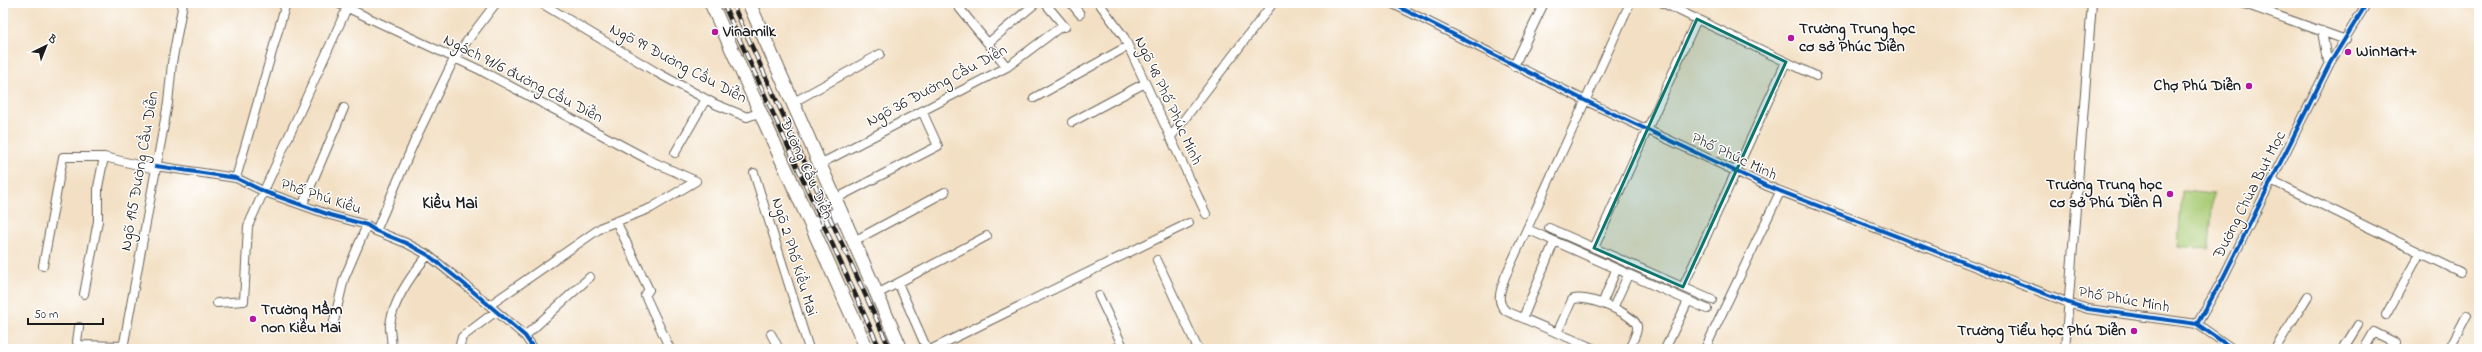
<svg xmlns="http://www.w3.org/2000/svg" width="2482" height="352" font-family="'Indie Flower',sans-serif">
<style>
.green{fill:#a8ca72;stroke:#627347}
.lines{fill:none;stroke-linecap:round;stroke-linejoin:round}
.minor-casing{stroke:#676157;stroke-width:10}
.trunk-casing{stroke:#676157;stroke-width:15}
.minor{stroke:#fff;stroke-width:8}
.trunk{stroke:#fff;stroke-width:13}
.rail-casing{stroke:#1c1c1c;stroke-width:4.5}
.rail{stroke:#fff;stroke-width:3;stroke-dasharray:9;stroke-linecap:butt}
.cycleway-casing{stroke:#fff;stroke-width:6}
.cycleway{stroke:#0057b8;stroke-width:4}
.marked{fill:#0f766e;fill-opacity:0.2;stroke:#0f766e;stroke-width:3;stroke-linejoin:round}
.poi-dot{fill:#b5179e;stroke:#fff;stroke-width:1.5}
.labels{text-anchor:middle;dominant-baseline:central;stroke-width:3;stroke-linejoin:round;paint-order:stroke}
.poi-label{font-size:16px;font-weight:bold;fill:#1c1c1c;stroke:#fff;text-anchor:start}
.street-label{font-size:16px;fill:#1c1c1c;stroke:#fff}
.neighbourhood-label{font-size:17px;font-weight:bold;fill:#1c1c1c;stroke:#fff}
</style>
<rect width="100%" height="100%" fill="#fff"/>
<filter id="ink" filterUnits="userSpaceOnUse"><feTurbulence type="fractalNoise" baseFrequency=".025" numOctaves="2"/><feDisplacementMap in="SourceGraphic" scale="8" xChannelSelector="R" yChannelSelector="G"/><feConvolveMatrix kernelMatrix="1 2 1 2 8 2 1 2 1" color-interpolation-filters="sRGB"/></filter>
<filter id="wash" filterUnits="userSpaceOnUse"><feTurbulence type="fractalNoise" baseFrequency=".012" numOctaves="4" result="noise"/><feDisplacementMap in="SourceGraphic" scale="16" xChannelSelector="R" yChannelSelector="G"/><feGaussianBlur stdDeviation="0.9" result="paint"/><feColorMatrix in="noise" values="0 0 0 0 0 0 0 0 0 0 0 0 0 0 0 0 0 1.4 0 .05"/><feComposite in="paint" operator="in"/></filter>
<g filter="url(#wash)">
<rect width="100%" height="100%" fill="#f3e0c4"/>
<path class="green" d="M2182,191L2213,194L2209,249L2178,246Z"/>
</g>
<g filter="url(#ink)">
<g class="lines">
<defs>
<path id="minor" d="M337,3L480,70L651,161L696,181
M541,3L656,72L715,104L747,117L761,112
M959,3L957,5L1007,67
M1045,3L1065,27
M1071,3L1080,14
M1099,3L1124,37L1206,214
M1391,3L1584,100L1767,186L2069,303L2088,309L2197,324
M1663,3L1816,76
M2242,3L2346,40
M2322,31L2326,55L2330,63
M988,43L1036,3
M1514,66L1544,3
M1034,98L1128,46
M792,103L880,54
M1072,122L1145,83
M1170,138L1273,3
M675,153L706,99
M820,164L1007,67L1063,25
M156,166L236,178L265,192L330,215L367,225L376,231L406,243L428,255L463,283L525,336L534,349
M754,173L809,349
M236,178L286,3
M2271,180L2460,272
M835,199L938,146L922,111
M303,204L344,108
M616,221L649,290L645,295L670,349
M1549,228L1712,300
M1527,229L1707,309
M376,231L415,140L455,57L496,3
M854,241L945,192
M1594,248L1697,19
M1157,260L1198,349
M43,266L63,157H104L155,169
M898,283L927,349
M1683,287L1786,62
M84,294L98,221V187L104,157
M877,294L987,236
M1099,296L1124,349
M217,303L244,301L248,226L347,8
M1602,304L1616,270
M490,305L602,227L651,208L696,181
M1613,308L1628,275
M2386,315L2420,253
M1523,318L1554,242
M334,321L344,279L367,225
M79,327L77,342L80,345L121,346L124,343L168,103L172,63L183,3
M1557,333L1572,300C1582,293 1634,313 1637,326C1638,333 1632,342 1629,349
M771,334L779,349
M525,336L590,277
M391,349C393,340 389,332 390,324C394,299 412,274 428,255
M459,349L462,337L495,312
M932,349L1189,223
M1113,349L1122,345
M1595,349L1506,311C1495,301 1501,290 1505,277L1630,3
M1665,349L1688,301
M1705,349L1780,192
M2065,349L2092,3
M2233,349L2197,324L2221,282L2330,63L2367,3
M2275,349L2308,296
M2343,349L2358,325
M2364,349L2374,332L2396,343
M2449,349L2467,315"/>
<path id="trunk" d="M711,3L867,349
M749,3L901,349
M813,225L841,212"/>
</defs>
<use href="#minor" class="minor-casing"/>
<use href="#trunk" class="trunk-casing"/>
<use href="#minor" class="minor"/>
<use href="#trunk" class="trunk"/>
<defs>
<path id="rail" d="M723,3L880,349
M732,3L890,349"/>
</defs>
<use href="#rail" class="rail-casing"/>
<use href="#rail" class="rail"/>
<defs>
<path id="cycleway" d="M1391,3L1584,100L1767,186L2069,303L2088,309L2197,324
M156,166L236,178L265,192L330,215L367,225L376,231L406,243L428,255L463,283L525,336L534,349
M2233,349L2197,324L2221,282L2330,63L2367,3"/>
</defs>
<use href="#cycleway" class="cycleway-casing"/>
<use href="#cycleway" class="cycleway"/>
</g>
</g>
<path class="marked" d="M1697,19L1786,62L1683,287L1594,248Z"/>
<g class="poi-dot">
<circle cx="715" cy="32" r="4"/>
<circle cx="1791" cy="38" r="4"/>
<circle cx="2348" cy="52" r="4"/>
<circle cx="2249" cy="86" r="4"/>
<circle cx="2170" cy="194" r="4"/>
<circle cx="253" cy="319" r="4"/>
<circle cx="2134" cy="331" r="4"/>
</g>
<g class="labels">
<g class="poi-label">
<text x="1799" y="29">Trường Trung học<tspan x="1799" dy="18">cơ sở Phúc Diễn</tspan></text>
<text x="723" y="32">Vinamilk</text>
<text x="2356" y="52">WinMart+</text>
<text x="2241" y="86" text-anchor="end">Chợ Phú Diễn</text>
<text x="2162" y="185" text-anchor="end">Trường Trung học<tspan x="2162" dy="18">cơ sở Phú Diễn A</tspan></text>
<text x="261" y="310">Trường Mầm<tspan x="261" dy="18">non Kiều Mai</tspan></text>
<text x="2126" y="331" text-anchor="end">Trường Tiểu học Phú Diễn</text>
</g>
<g class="street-label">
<text transform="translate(678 64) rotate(28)">Ngõ 99 Đường Cầu Diễn</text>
<text transform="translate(523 79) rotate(27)">Ngách 91/6 đường Cầu Diễn</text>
<text transform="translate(937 86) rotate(-28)">Ngõ 36 Đường Cầu Diễn</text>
<text transform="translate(1168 101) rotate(65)">Ngõ 48 Phố Phúc Minh</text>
<text transform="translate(1734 157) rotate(25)">Phố Phúc Minh</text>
<text transform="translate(806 169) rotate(66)">Đường Cầu Diễn</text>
<text transform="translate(140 171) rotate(-80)">Ngõ 195 Đường Cầu Diễn</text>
<text transform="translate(2250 195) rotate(-63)">Đường Chùa Bụt Mọc</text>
<text transform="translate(321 197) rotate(18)">Phố Phú Kiều</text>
<text transform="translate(794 257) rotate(73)">Ngõ 2 Phố Kiều Mai</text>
<text transform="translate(2124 300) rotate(10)">Phố Phúc Minh</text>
</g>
<g class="neighbourhood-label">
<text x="450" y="203">Kiều Mai</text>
</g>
</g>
<rect width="2482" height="352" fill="none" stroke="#fff" stroke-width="16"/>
<g transform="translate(46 46) rotate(43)" stroke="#ffffff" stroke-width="3" paint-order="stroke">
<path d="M0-3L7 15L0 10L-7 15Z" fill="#1c1c1c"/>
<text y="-6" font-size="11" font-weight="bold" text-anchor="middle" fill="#1c1c1c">B</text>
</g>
<path d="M28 318v6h75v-6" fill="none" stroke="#1c1c1c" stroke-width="2"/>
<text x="34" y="318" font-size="12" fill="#1c1c1c" stroke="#ffffff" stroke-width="3" paint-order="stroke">50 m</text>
</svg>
